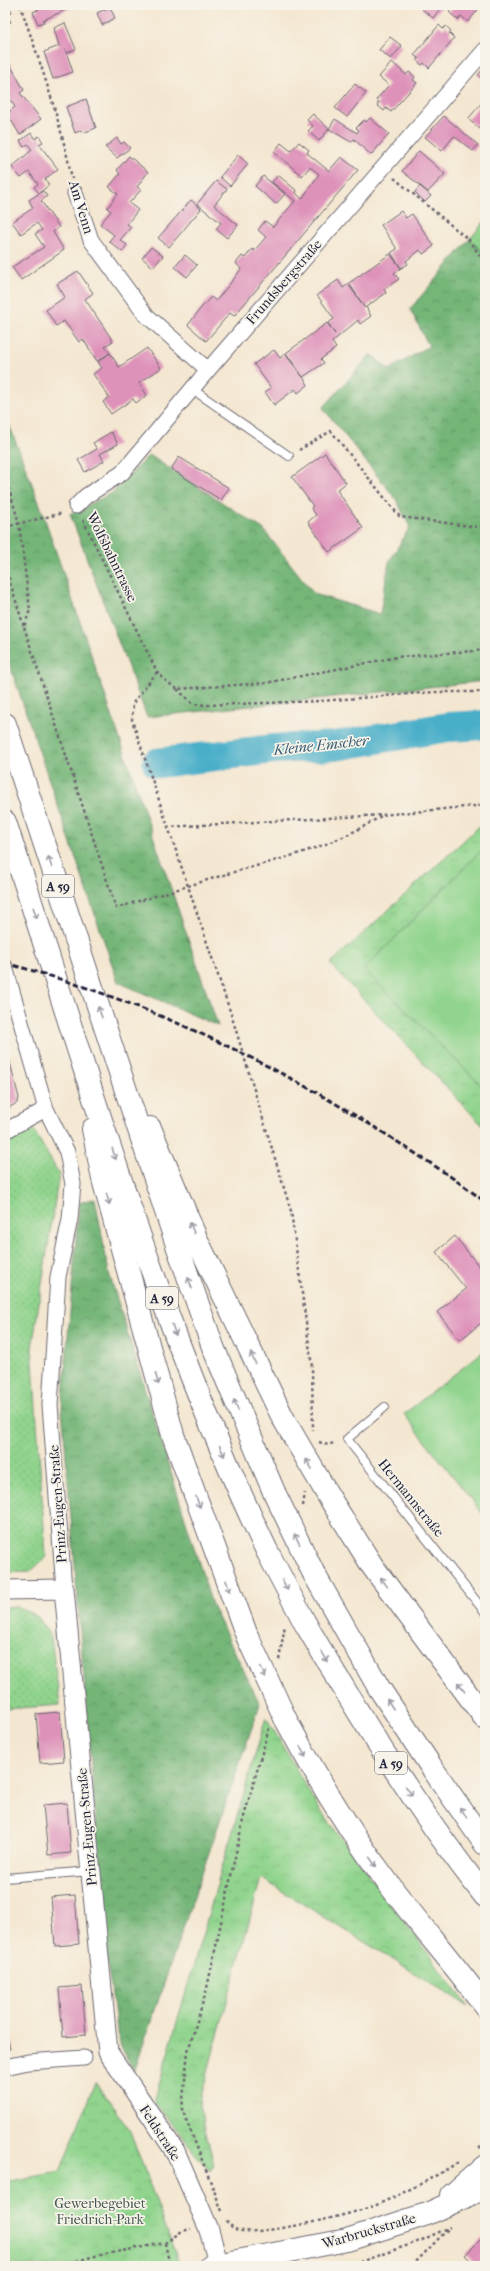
<svg xmlns="http://www.w3.org/2000/svg" width="490" height="2271" font-family="'IM FELL French Canon',serif">
<style>
.grass{fill:url(#grass-dots);stroke:#597b64}
.forest{fill:url(#forest-crowns);stroke:#4b6c5a}
.park{fill:url(#park-crowns);stroke:#597b64}
.pitch{fill:#90d48d;stroke:#597b64}
.lines{fill:none;stroke-linecap:round;stroke-linejoin:round}
.river{stroke:#4aafc9;stroke-width:30}
.building{fill:#de92ba}
.service-casing{stroke:#6c6770;stroke-width:10}
.minor-casing{stroke:#6c6770;stroke-width:17}
.tertiary-casing{stroke:#6c6770;stroke-width:21}
.secondary-casing{stroke:#6c6770;stroke-width:24}
.motorway-casing{stroke:#6c6770;stroke-width:24}
.path{stroke:#6c6770;stroke-width:2.5;stroke-dasharray:3 3;stroke-linecap:butt}
.service{stroke:#fff;stroke-width:8}
.minor{stroke:#fff;stroke-width:15}
.tertiary{stroke:#fff;stroke-width:19}
.secondary{stroke:#fff;stroke-width:22}
.motorway{stroke:#fff;stroke-width:22}
.rail{stroke:#22223b;stroke-width:3;stroke-dasharray:6 3;stroke-linecap:butt}
.motorway-bridge-casing{stroke:#6c6770;stroke-width:24;stroke-linecap:butt}
.path-bridge{stroke:#6c6770;stroke-width:2.5;stroke-dasharray:3 3;stroke-linecap:butt}
.motorway-bridge{stroke:#fff;stroke-width:22}
.oneway{stroke:#9c9ca7}
.labels{text-anchor:middle;dominant-baseline:central;stroke-width:3.5;stroke-linejoin:round;paint-order:stroke}
.shield{fill:#f7f3e8;stroke:#62616f;stroke-width:1}
.shield-label{font-size:13px;font-weight:bold;fill:#22223b}
.street-label{font-size:14px;fill:#22223b;stroke:#f7f3e8}
.park-label{font-size:14px;fill:#435754;stroke:#f7f3e8}
.water-label{font-size:15px;font-style:italic;fill:#325a74;stroke:#f7f3e8}
</style>
<defs>
<pattern id="grass-dots" width="8" height="8" patternUnits="userSpaceOnUse"><rect width="8" height="8" fill="#90d48d"/><path d="M2 2h.1M6 6h.1" fill="none" stroke="#7cb67b" stroke-width="1.8" stroke-linecap="round"/></pattern>
<pattern id="forest-crowns" width="20" height="18" patternUnits="userSpaceOnUse"><rect width="20" height="18" fill="#74b678"/><path d="M2 6a3 3 0 1 1 6 0M12 15a3 3 0 1 1 6 0" fill="none" stroke="#5f9464"/></pattern>
<pattern id="park-crowns" width="20" height="18" patternUnits="userSpaceOnUse"><rect width="20" height="18" fill="#90d48d"/><path d="M2 6a3 3 0 1 1 6 0M12 15a3 3 0 1 1 6 0" fill="none" stroke="#7cb67b"/></pattern>
</defs>
<rect width="100%" height="100%" fill="#f7f3e8"/>
<filter id="ink" filterUnits="userSpaceOnUse"><feTurbulence type="fractalNoise" baseFrequency=".025" numOctaves="2"/><feDisplacementMap in="SourceGraphic" scale="8" xChannelSelector="R" yChannelSelector="G"/><feConvolveMatrix kernelMatrix="1 2 1 2 8 2 1 2 1" color-interpolation-filters="sRGB"/></filter>
<filter id="wash" filterUnits="userSpaceOnUse"><feTurbulence type="fractalNoise" baseFrequency=".012" numOctaves="4" result="noise"/><feDisplacementMap in="SourceGraphic" scale="16" xChannelSelector="R" yChannelSelector="G"/><feGaussianBlur stdDeviation="0.9" result="paint"/><feColorMatrix in="noise" values="0 0 0 0 0 0 0 0 0 0 0 0 0 0 0 0 0 1.4 0 .05"/><feComposite in="paint" operator="in"/></filter>
<g filter="url(#wash)">
<rect width="100%" height="100%" fill="#f4e7d1"/>
<path class="grass" d="M485,221V253L469,240Z
M33,1129L59,1174L32,1348L46,1557L30,1572L5,1573V1144Z
M17,1606L38,1617L51,1637L60,1705L5,1709V1607Z"/>
<path class="forest" d="M469,240L485,253V681L147,717L70,514L112,493L149,455L263,529L314,594L380,614L389,562L410,527L396,499L323,408L371,354L389,370L429,346L410,309Z
M5,414L40,505L218,1026L118,982L5,651Z
M95,1198L109,1273L212,1605L260,1704L134,2071L119,2043L107,1961L62,1408L79,1203Z"/>
<path class="park" d="M485,821V1128L330,964Z
M266,1717L320,1810L468,2006L261,1878L199,2104L214,2165L210,2171L154,2101Z
M95,2082L130,2131L180,2266H5V2182L60,2172Z"/>
<path class="pitch" d="M485,847V1089L364,969Z
M485,1350V1517L404,1414Z"/>
<g class="lines">
<path class="river" d="M157,763L274,749L335,746L448,727L485,725"/>
</g>
<g id="blocks">
<path class="building" d="M5,5H8L12,12L7,15L11,22L5,25Z
M36,5H77L43,20L44,22L38,24L33,12L38,10Z
M425,5H443L433,18L422,9Z
M455,5H482L468,22L461,16L458,20L449,12Z
M110,7L115,18L102,25L97,13Z
M65,23L76,49L67,53L65,49L73,72L53,79L44,52L59,46L54,28Z
M439,25L443,29L446,26L451,31L449,33L454,38L429,68L424,63L422,65L417,61L419,59L414,55Z
M390,37L402,46L391,59L379,50Z
M5,55L24,90L20,93L41,119L20,135L7,113L15,107L5,92Z
M392,62L406,75L409,72L415,77L413,80L417,83L391,112L386,108L384,111L377,105L379,102L376,100L389,85L379,77Z
M485,67V82L478,75Z
M355,84L366,93L347,117L335,108Z
M86,99L96,128L83,133L82,130L75,133L66,107Z
M485,99V133L468,119Z
M313,114L329,129L335,119L357,133L359,130L356,128L364,120L366,122L370,118L389,134L371,155L354,139L351,142L329,129L319,141L308,131L313,126L307,120Z
M444,116L478,145L473,151L454,136L442,151L425,137Z
M31,133L35,139L39,136L43,142L39,144L58,169L45,179L49,185L39,193L34,187L38,184L29,172L21,178L12,167L32,150L28,144L24,147L20,141Z
M117,138L121,144L124,142L130,148L117,158L105,147Z
M299,142L309,150L307,153L329,171L341,157L358,170L234,316L230,313L206,341L188,325L201,308L211,297L216,301L236,276L241,269L236,263L242,256L245,258L252,249L254,251L266,237L258,230L265,221L273,227L295,201L272,182L278,175L297,191L296,193L302,199L319,174L310,167L302,176L274,152L281,143L291,151Z
M419,151L445,174L428,192L402,171Z
M238,155L248,164L230,186L220,177Z
M129,156L148,172L137,187L141,190L129,203L138,210L127,224L131,227L120,240L127,245L122,252L109,241L114,235L100,224L111,211L107,208L118,194L109,187L120,174L117,170Z
M263,176L285,194L276,204L255,186Z
M216,181L227,189L214,205L238,225L227,238L216,229L221,223L197,204Z
M420,186L431,196L425,202L415,192Z
M43,191L47,196L41,201L59,227L53,232L64,250L21,280L12,267L44,247L35,234L42,230L37,223L21,234L12,222L33,208L29,200Z
M191,200L201,209L169,247L158,238Z
M401,211L406,218L412,214L434,246L423,254L420,250L406,261L408,264L401,268L391,253L397,249L381,225Z
M151,247L163,256L153,267L142,258Z
M390,254L401,268L394,273L399,279L384,289L386,293L366,307L371,316L360,324L358,320L332,342L336,348L321,359L324,363L303,377L308,385L298,393L295,389L274,405L265,392L271,388L254,364L274,350L280,358L285,354L303,377L286,353L327,323L335,334L328,323L334,319L317,295L338,280L343,288L348,284L365,308L349,283Z
M185,255L197,265L187,277L175,267Z
M78,271L93,293L85,299L113,341L105,346L110,353L97,361L83,339L79,342L64,321L56,326L46,310L65,297L57,284Z
M147,348L161,368L139,383L147,395L136,403L133,399L111,414L103,402L109,397L93,374L102,368L98,362L110,353L119,367Z
M111,432L118,444L100,454L104,461L85,472L78,460L97,449L93,443Z
M325,453L346,483L337,490L363,528L329,552L308,522L316,515L311,508L313,506L292,477Z
M179,457L229,488L221,500L171,469Z
M5,1043L19,1098L17,1103L5,1110Z
M455,1236L485,1274V1320L460,1340L437,1312L466,1289L436,1252Z
M60,1712L64,1761L40,1763L36,1714Z
M67,1803L71,1853L48,1855L43,1805Z
M75,1895L79,1944L55,1946L51,1897Z
M82,1986L86,2035L63,2037L59,1988Z
M5,2024L10,2049L5,2050Z
M485,2235V2266H476L465,2255Z"/>
</g>
</g>
<g filter="url(#ink)">
<use href="#blocks" fill-opacity="0" stroke="#6c6770" stroke-width="1"/>
<g class="lines">
<defs>
<path id="service" d="M192,389L289,456
M385,1407L347,1439L485,1612
M5,1878L91,1871"/>
<path id="minor" d="M75,193L91,240L145,314L208,370
M76,506L86,496L122,473L208,370L485,50
M5,967L46,1109L67,1152L73,1184L70,1219L58,1277L50,1405L64,1589
M5,1131L46,1109
M5,2067L28,2062L84,2058"/>
<path id="tertiary" d="M5,1590L64,1589L108,2052L175,2151L208,2227L219,2266"/>
<path id="secondary" d="M452,2195L485,2166
M211,2266L347,2240L427,2214L485,2188"/>
<path id="motorway" d="M5,724L178,1248L213,1347L274,1492
M5,822C86,1067 155,1318 267,1551
M150,1128L196,1238L283,1418
M93,1129L103,1179L173,1435L247,1636
M329,1497L373,1567L485,1718
M314,1574L379,1688L430,1765L485,1844
M305,1623C360,1717 418,1811 485,1896
M285,1718C316,1777 351,1834 391,1887C421,1927 455,1965 485,2006"/>
</defs>
<use href="#service" class="service-casing"/>
<use href="#minor" class="minor-casing"/>
<use href="#tertiary" class="tertiary-casing"/>
<use href="#secondary" class="secondary-casing"/>
<use href="#motorway" class="motorway-casing"/>
<path class="path" d="M20,5C40,62 60,119 72,179
M394,178L469,240L485,263
M299,450L331,431L400,517L485,528
M5,476L19,523L30,610L24,627L5,566
M83,520L157,672L167,682L177,689L266,683L397,657L485,650
M5,527L63,513
M24,627L116,908L142,900
M157,672L133,703L132,720L231,1014L291,1211L312,1367L313,1430
M177,689L193,704L207,705L321,701L434,692H485
M167,827L382,815L485,805
M227,874C280,859 334,847 381,816
M319,1442L328,1445L336,1442
M303,1506L305,1493
M279,1660L285,1625
M479,2148L485,2143
M222,2211L182,2109L188,2051L207,1988L243,1820L269,1728
M226,2221C229,2223 232,2228 235,2229C253,2239 358,2213 379,2204C407,2191 434,2178 460,2161
M165,2243L170,2266
M59,2266L95,2256L165,2243L182,2231L191,2229
M348,2266L420,2241L450,2227
M412,2266L448,2229"/>
<use href="#service" class="service"/>
<use href="#minor" class="minor"/>
<use href="#tertiary" class="tertiary"/>
<use href="#secondary" class="secondary"/>
<use href="#motorway" class="motorway"/>
<path class="rail" d="M5,963C141,999 271,1061 390,1137C422,1158 455,1178 485,1202"/>
<defs>
<path id="motorway-bridge" d="M283,1418L329,1497
M274,1492L314,1574
M267,1551L305,1623
M247,1636L285,1718"/>
</defs>
<use href="#motorway-bridge" class="motorway-bridge-casing"/>
<path class="path-bridge" d="M142,900L227,874"/>
<use href="#motorway-bridge" class="motorway-bridge"/>
</g>
<defs><path id="oneway-shaft" d="M-6 0H5M1.5-3L5.5 0L1.5 3" fill="none" stroke-width="1.6" stroke-linecap="round" stroke-linejoin="round"/></defs>
<g class="oneway">
<use href="#oneway-shaft" transform="translate(50 862) rotate(-108)"/>
<use href="#oneway-shaft" transform="translate(35 913) rotate(72)"/>
<use href="#oneway-shaft" transform="translate(100 1012) rotate(-109)"/>
<use href="#oneway-shaft" transform="translate(114 1154) rotate(72)"/>
<use href="#oneway-shaft" transform="translate(108 1199) rotate(75)"/>
<use href="#oneway-shaft" transform="translate(192 1228) rotate(-112)"/>
<use href="#oneway-shaft" transform="translate(190 1283) rotate(-110)"/>
<use href="#oneway-shaft" transform="translate(174 1330) rotate(71)"/>
<use href="#oneway-shaft" transform="translate(253 1358) rotate(-115)"/>
<use href="#oneway-shaft" transform="translate(157 1379) rotate(74)"/>
<use href="#oneway-shaft" transform="translate(236 1405) rotate(-112)"/>
<use href="#oneway-shaft" transform="translate(222 1451) rotate(66)"/>
<use href="#oneway-shaft" transform="translate(309 1464) rotate(-121)"/>
<use href="#oneway-shaft" transform="translate(198 1502) rotate(70)"/>
<use href="#oneway-shaft" transform="translate(297 1539) rotate(-117)"/>
<use href="#oneway-shaft" transform="translate(384 1582) rotate(-125)"/>
<use href="#oneway-shaft" transform="translate(285 1585) rotate(62)"/>
<use href="#oneway-shaft" transform="translate(228 1586) rotate(70)"/>
<use href="#oneway-shaft" transform="translate(325 1657) rotate(60)"/>
<use href="#oneway-shaft" transform="translate(263 1672) rotate(66)"/>
<use href="#oneway-shaft" transform="translate(461 1687) rotate(-127)"/>
<use href="#oneway-shaft" transform="translate(390 1704) rotate(-123)"/>
<use href="#oneway-shaft" transform="translate(303 1752) rotate(62)"/>
<use href="#oneway-shaft" transform="translate(409 1791) rotate(55)"/>
<use href="#oneway-shaft" transform="translate(463 1812) rotate(-125)"/>
<use href="#oneway-shaft" transform="translate(373 1862) rotate(54)"/>
</g>
</g>
<g class="labels">
<g class="shield">
<rect x="42" y="875" width="32" height="22" rx="3"/>
<rect x="146" y="1287" width="32" height="22" rx="3"/>
<rect x="375" y="1752" width="32" height="22" rx="3"/>
</g>
<g class="shield-label">
<text x="58" y="886">A 59</text>
<text x="162" y="1298">A 59</text>
<text x="391" y="1763">A 59</text>
</g>
<g class="street-label">
<text transform="translate(81 207) rotate(73)">Am Venn</text>
<text transform="translate(284 282) rotate(-49)">Frundsbergstraße</text>
<text transform="translate(112 557) rotate(64)">Wolfsbahntrasse</text>
<text transform="translate(411 1498) rotate(51)">Hermannstraße</text>
<text transform="translate(58 1504) rotate(-94)">Prinz-Eugen-Straße</text>
<text transform="translate(87 1827) rotate(-95)">Prinz-Eugen-Straße</text>
<text transform="translate(160 2133) rotate(57)">Feldstraße</text>
<text transform="translate(369 2231) rotate(-16)">Warbruckstraße</text>
</g>
<g class="park-label">
<text x="100" y="2203">Gewerbegebiet<tspan x="100" dy="16">Friedrich-Park</tspan></text>
</g>
<g class="water-label">
<text transform="translate(321 745) rotate(-6)">Kleine Emscher</text>
</g>
</g>
<rect width="490" height="2271" fill="none" stroke="#f7f3e8" stroke-width="20"/>
</svg>
